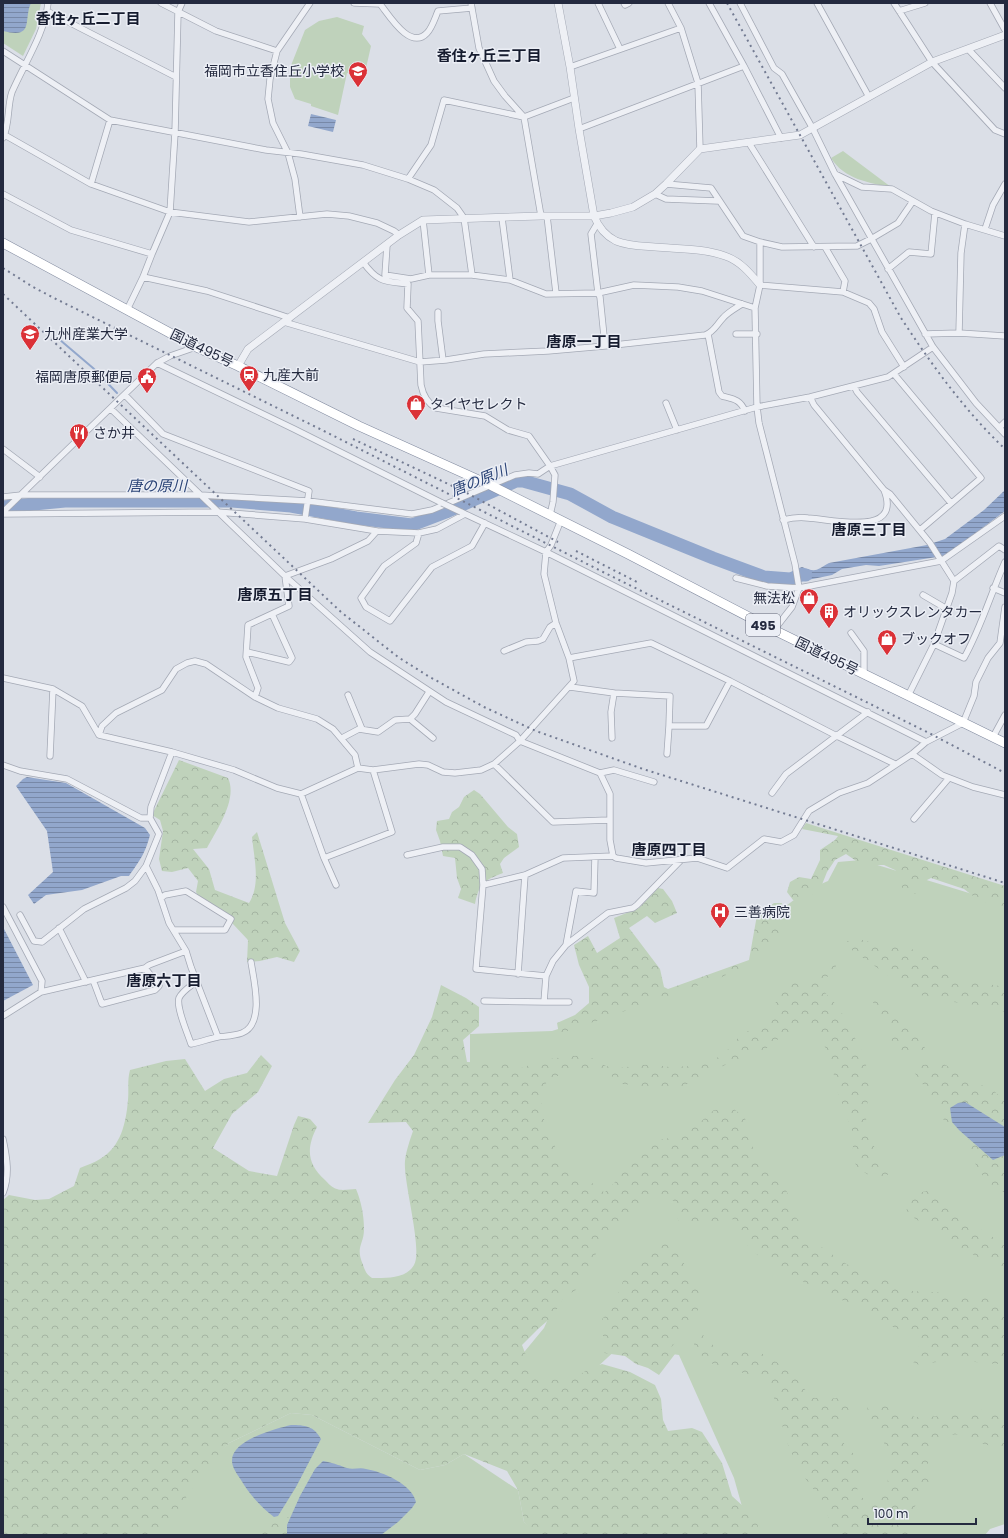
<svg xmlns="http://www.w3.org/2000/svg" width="1008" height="1538" font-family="Poppins,'Noto Sans JP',sans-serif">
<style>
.green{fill:#bfd2bb}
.forest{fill:url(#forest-crowns)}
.water{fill:url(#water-rules)}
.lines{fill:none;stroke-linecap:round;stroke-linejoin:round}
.stream{stroke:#92a7cc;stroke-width:2}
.river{stroke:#92a7cc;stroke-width:13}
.minor-casing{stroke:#a4a9b5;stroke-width:7}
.tertiary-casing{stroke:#a4a9b5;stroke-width:8}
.trunk-casing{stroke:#818a9f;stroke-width:10}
.minor{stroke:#eef0f5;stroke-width:5.5}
.tertiary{stroke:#eef0f5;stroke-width:7}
.trunk{stroke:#fff;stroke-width:9}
.rail{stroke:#737b92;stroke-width:2;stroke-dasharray:2 4;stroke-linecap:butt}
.minor-bridge-casing{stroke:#a4a9b5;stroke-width:7;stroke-linecap:butt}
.minor-bridge{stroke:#eef0f5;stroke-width:5.5}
.labels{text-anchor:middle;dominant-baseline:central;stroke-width:3;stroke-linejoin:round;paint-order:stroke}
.shield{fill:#ebeef5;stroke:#606576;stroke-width:1}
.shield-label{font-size:13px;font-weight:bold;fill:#242a3f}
.poi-label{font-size:14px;fill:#242a3f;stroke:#ebeef5;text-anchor:start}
.street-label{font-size:14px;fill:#242a3f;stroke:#ebeef5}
.neighbourhood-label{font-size:15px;font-weight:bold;fill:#161c2f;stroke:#ebeef5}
.water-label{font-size:15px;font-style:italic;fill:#2a4376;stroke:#ebeef5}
</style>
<defs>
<pattern id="forest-crowns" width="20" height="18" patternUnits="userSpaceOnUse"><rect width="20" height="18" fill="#bfd2bb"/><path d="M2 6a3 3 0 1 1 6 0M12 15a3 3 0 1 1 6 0" fill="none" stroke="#a4b4a2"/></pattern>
<pattern id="water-rules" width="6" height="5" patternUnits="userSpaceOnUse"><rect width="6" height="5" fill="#92a7cc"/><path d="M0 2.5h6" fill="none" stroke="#7788a7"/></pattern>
</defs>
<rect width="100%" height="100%" fill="#dbdfe7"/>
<path class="green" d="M3,3H41L36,29L23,56L3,43Z
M337,17L364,26L362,34L371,46L364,77L347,73L338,115L311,106V104L295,99L290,87V68L305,30L319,21Z
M843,151L891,187C869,183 844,179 831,158Z
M861,860L1005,904V1524L990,1529L985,1535H750L734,1478L679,1355L620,1346L579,1384L546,1399L511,1368L544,1328L556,1301L546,1201L470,1063V1034L552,1031L605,1014L750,962L776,916L782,909L807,890L828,881L838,862Z
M291,1413L312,1415L420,1470L445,1465L464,1454L518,1490L524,1522L538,1535H133L229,1443Z"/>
<path class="forest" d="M179,760L228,778C238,799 217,829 207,848L193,849L209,869L215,890L249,903C261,885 254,858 252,837L257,832L285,923L300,951L294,962L277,957L260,961L247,962L248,940L217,907L204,905L196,892L198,881L188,868L172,872L162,871L159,859L163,831L160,820L152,815Z
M474,790L480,794L508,827L517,834L519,847L504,858L500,864L503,873C485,880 479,883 475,904L458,898L461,889L457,878L455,858L443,856L440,841L436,830L437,821L449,819L452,812L459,807L464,797Z
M806,823L1005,886V909L1004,906L991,904L977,899L964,889L931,878L921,883V891L915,894L905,893L901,886L903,878L895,870L884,865H862L846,854L835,860L827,872L821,887L804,901L793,900L787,892L790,882L799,877L811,879L820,860V850L835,840L838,836L802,829Z
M658,888L663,889L672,901L677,913L655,923L647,916L629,928L660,969L664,987L668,989L749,960L757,915L774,903H782L778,914L781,928L779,936L768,954L722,977L559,1034L557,1023L575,1015L589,1003V987L579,965L574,945L588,936L597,953L620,938L614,918L639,908Z
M855,938L881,945L901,943L935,962L960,979L1005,987V1012L990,1007L939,1000L913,993L849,948L845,942Z
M833,961L838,963C833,972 824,978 821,988L840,1009L850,1030L860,1046L866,1065L869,1086L866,1119L877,1156L884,1164L893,1170L884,1178L869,1175L858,1169L852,1157L854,1136L837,1090L830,1056L817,1033L809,1028H795L777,1040L764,1050L710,1071L702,1078L680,1087H648L631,1084L624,1085C606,1071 593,1065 570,1072C550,1078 538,1082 542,1107C543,1112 543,1119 546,1125C550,1135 556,1144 557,1156L587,1181L601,1187L604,1193L617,1180L630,1159L646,1150L658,1140L675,1137L696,1126L714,1110L734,1109L745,1118L753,1148L762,1168L779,1177L789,1196L787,1208L800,1222L801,1238L817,1244L863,1275L892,1281L911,1291L992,1295L1005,1306V1361L1000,1364L980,1363L960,1358L919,1365L911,1361V1352L919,1348L918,1333L902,1331L872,1317L851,1303L826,1295L777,1266L762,1259L748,1246L734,1219L712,1223L694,1229L680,1224L676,1214L674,1201L659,1194L633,1216L612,1231L591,1261L579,1288L563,1298L553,1316L538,1329L522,1345L531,1368L540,1379L565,1380L577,1377L588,1369L602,1364L630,1372L655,1385L661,1399L663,1420L668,1431L692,1428L702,1432L722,1463L732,1496L756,1518L760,1535H535L524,1522L518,1490L507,1471L464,1454L445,1465L420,1470L312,1415L291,1413L229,1443L202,1473L180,1507L150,1535H3V1200L9,1195L35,1200L49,1199L74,1186L80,1168C86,1165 94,1163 100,1159C121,1147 126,1123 128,1100C129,1089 127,1081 130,1070L166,1061L185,1059L205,1091L224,1079L247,1073L261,1055L272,1066L258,1092L232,1114L213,1148L249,1171L277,1176L294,1125L298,1116L310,1119L317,1127C306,1148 307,1164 325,1180C328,1183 332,1188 337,1189C342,1191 350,1189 356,1189C361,1201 364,1215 364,1229C364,1245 355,1246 363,1265C365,1271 367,1275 372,1278C386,1278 406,1279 414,1265C423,1250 403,1182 405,1161C406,1151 410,1140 413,1131L406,1122L368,1123L395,1080L414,1055L432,1017L441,985L466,998L479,1007V1026L463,1040L467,1062L512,1063L522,1068L541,1060L581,1055L595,1059L606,1066L619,1068L650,1064L669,1067L692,1066L719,1057L732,1046L740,1035L760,1025L772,1017C774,1003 779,993 789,982L809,980Z
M870,997C891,1010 919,1028 927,1053C908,1056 905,1058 892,1044L891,1033Z
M931,1063L944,1064L973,1082L992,1089L1005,1101V1127L965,1102L951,1108L952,1122H945L922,1083L911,1068Z
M972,1136L999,1158L1005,1155V1193L989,1183L979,1171L965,1143Z
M927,1191L941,1196L955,1213L1005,1245V1270L988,1263L946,1239L908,1214L906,1207L908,1195Z
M670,1241C679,1252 681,1259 688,1270C691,1276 698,1282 700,1289C707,1309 682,1332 671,1348L675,1354L659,1375L648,1368L636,1364L625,1356L604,1353L602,1319L610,1311L628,1270L660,1243Z
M699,1331L719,1351L731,1352L745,1350L761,1353L778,1363L796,1378L811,1397L822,1399L840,1398L852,1407L850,1415L834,1421L847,1450L855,1454L862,1469L856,1495L874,1503L886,1494L891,1455L868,1416L867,1404H880L915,1417L945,1416L978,1409L1005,1416V1458L991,1446L977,1442L966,1434L945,1435L931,1447L928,1464L932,1477L910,1515L908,1535H835L822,1500L801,1473L789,1448L770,1385L761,1374H746L728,1368L719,1367L707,1361L697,1351L690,1335Z
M291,1516L287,1525V1535H250L256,1529Z"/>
<path class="water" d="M3,3H31C23,20 35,39 3,31Z
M311,114L336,120L333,132L308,126Z
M1005,490V511L957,547L943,556L879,566L866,565L842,569L832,575L803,581L795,584L790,579L792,571L802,567C817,573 816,570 829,563L927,545L945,539L984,510Z
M27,777L66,783L145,828L150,835C145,854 140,860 129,876H121L82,890L46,895L34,904L28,895L53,872L47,831L16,786L23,779Z
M3,927L33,985L3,1001Z
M965,1102L1005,1127V1155L993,1160L959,1130L952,1122L950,1108L958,1103Z
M291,1425C305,1425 314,1426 321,1439L296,1487L278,1516L274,1517C261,1507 249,1494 241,1480C238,1475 232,1468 232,1461C231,1440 275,1429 291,1425Z
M323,1461C328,1462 334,1463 338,1465C341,1465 344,1468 347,1468C353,1470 360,1467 366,1469C383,1472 412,1484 416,1502L412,1508L398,1522L381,1535H287V1525L300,1496L315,1469Z"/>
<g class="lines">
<path class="stream" d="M53,334L93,368L117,393"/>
<path class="river" d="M3,507L65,501H232L291,506L356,518L412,525L446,512L516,481H523L570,494L612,517L713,558L764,577L790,579L801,575H806"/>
<defs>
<path id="minor" d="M161,3L216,31L277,51
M354,3L380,4C389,15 410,51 427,33C432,28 435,18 438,11L472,8
M471,3L479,48L494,81L505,96L524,117L541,216
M598,3L620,49
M624,3L625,5L629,3
M668,3L681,28L698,83L700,149
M709,3L744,66L781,138
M740,3L774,68L782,74L813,129L835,174L933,347L976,403L1005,434
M817,3L869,97
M894,3L932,62L995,130L1005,134
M990,3L1005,30
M47,11L176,77
M899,11L925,3
M968,49L1005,88
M3,51L110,120L266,150L301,154L363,165L408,179L434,190L457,208L464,218L472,275
M570,67L681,28
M579,129L744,66
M3,134L91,184L170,212L249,222L327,214L349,216L377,223L394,231L399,235
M3,138C10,124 7,106 12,92C24,64 45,33 48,3
M749,143L814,247
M835,174L862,187L892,189L931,211L965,224L1005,236
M408,179L431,145L444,100L524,117L574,98
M91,184L110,120
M666,184L711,188L743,236L760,242
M3,194L71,230L152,254
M655,194L666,199L718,201
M547,216L556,293
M300,217L295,179L288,153L273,123L268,99L270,79L277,51L310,3
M502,218L510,280
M423,220L429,275
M597,224L591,234L598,293L600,297L605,346
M985,229L993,205L1005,184
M387,245L385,275L411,279L429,275H472L510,280L546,294L598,293L634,285L678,287L702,291L755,308
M825,247L845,281L843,292
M888,269L909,252L931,254L935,213
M143,277L207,291L290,318
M760,285L843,292L869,303L874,309L882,332L904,367
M127,310L143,277L152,254L170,212L175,133L178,12L182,3
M438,312V321L443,360
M284,322L420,362L446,360L484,354L548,351L605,346L705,335C714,332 717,324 723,318C728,312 736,308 742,304
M959,333L961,253L965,224
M708,334L719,392L722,396C733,399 740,399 745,411
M736,334H757
M925,334L959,333L1005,336
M157,363L294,429L442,503
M894,374L981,478L920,530
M854,386L857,392L951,503
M125,395L163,434L309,491L305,519
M810,397L814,405L884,490L890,494L930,543L954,581L952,593L934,644L908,696
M666,403L677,430
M111,409L285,576L370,652L446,702L516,735L520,741L600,773L610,794V840L613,856
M999,428L1005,422
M3,449L40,477
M3,497L21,495H200L308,501L412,514L432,510L515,475L529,473L538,474L550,466L529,436L508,430L485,416L436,408C427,403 423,395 421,385L418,321L407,308L408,284C385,281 378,283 363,262
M3,512L157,363L170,356L196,347
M461,512L546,552L926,742
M3,514L217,512L305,519L377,531
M550,515L553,502L555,475L550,466L757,407L810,397L888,377L933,347
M783,520C791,518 800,517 808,518C831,519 903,538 884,490
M419,533L416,543L384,566L361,598L366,607L390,621L432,567L472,546L485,523
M285,576L331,559L368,541L377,531L419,533L437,529L465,514
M736,578L767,586L799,588L941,561L1005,516
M954,581L999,546L1005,550
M993,588L1005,593
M923,595L947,609
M774,630L792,607L799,588L795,564L759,423L757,407L755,308L760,285V242L782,247L857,246L871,239L898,223L913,201
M851,633L864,651V674
M934,644L964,658C981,628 991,593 1005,562
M504,651L526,642L538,641L543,639L550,627L556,623
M247,652L289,662L292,658L272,614
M569,658L651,643L730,681L837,736L895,764
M3,678L53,689L82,706L99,735L172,752L234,770L277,788L301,794L358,768L373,770L419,764L428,765L443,772L455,773L481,770L494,764L520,741L574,681L569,658L556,623L544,574L546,552L551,545L561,520
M570,687L614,693L670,696L669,726H706L730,681
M348,695L362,729
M255,697L258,688L246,657L248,625L289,606L285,576
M410,719L433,738
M99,735L102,726L116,713L162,690L176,669L187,663L195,661L206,664L255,697L278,708L317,719L333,729L355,755L358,768
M993,737L1005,715
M342,738L359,729L378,732L395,720L410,719L415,714L429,692
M612,738L611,712L614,693
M667,754L669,726
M912,754L942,775L973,787L1005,795
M50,756L53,689
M494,764L553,822L609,820
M3,765L20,771L67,779L141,818H150L159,834L146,866L158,890L169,923L186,951L149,965L145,968L41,992L3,1016
M600,773L614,770L654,782
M772,793L786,774L868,712
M301,794L324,858L336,885
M150,818L151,807L172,752
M914,819L949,778
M407,855L443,847H460L472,855L482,869L483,885L476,969L546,976L553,961L566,945L576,891L594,893L595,857
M324,858L392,832L373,770
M483,885L525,875L563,858L613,856L616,858L646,863L697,858L727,868L764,839L781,842L794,835L809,811L839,793L868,783L912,754L926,742L963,723L974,696L976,682L988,658L1000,643L1005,607
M161,898L165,895L186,891L231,919L225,930H174
M3,907L42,981L41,992
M20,915L34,941L42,942L84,909L126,888L135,881L146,866
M59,928L86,982
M566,945L608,913L633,908L637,905L682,859
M186,951L191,967L218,1037
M518,974L525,875
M93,980L102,1004L155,990L159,986L145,968
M197,981C191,986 182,991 179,998C176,1008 188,1034 191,1044C200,1042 209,1039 218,1037C226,1036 234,1036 242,1033C265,1024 254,981 251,962
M484,1001L544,1002L546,976
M544,1002H569
M3,1139C7,1158 10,1175 3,1193"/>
<path id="tertiary" d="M558,3L570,67L579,129L594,216C598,226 606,236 616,241C628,246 641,246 655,247C678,249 703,248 725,256C740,261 750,273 760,285
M238,366L248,349L399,235L423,220L541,216H594L611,213L633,207L655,194L666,184L700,149L800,135L932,62L1005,35"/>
<path id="trunk" d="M3,243L196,347L238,366L359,426L492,486L628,554L774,630L1005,743"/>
</defs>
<use href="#minor" class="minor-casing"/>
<use href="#tertiary" class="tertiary-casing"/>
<use href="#trunk" class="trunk-casing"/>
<use href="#minor" class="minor"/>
<use href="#tertiary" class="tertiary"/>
<use href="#trunk" class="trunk"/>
<path class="rail" d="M727,3L901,318C932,365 964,410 1005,449
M3,268L33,287L54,298L324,431L603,572L929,733L1005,773
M3,294L341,612L398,657L428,676L484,707L536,731L643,769L1005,883
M353,439L463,491L558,542
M576,551L639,583"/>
<defs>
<path id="minor-bridge" d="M442,503L461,512"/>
</defs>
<use href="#minor-bridge" class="minor-bridge-casing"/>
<use href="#minor-bridge" class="minor-bridge"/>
</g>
<defs>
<symbol id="school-pin" viewBox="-11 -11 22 30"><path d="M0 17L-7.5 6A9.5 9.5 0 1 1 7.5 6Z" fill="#db3137" stroke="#ebeef5"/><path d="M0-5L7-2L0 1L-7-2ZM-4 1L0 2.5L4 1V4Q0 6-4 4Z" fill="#fff"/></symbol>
<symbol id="university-pin" viewBox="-11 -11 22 30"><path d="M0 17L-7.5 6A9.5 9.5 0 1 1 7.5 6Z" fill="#db3137" stroke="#ebeef5"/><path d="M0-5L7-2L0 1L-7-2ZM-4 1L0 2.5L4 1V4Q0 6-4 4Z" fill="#fff"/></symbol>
<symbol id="station-pin" viewBox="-11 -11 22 30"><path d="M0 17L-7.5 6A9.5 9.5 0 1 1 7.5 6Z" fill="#db3137" stroke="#ebeef5"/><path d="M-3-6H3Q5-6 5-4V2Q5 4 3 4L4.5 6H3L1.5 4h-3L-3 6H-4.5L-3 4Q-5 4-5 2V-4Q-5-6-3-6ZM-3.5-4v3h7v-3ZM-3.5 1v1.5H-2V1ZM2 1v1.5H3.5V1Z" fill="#fff"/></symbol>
<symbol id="civic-pin" viewBox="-11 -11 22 30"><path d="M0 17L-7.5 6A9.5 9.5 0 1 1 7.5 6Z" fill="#db3137" stroke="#ebeef5"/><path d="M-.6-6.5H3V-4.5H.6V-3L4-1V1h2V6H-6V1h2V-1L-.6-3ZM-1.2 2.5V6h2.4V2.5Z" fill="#fff"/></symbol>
<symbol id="shop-pin" viewBox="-11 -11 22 30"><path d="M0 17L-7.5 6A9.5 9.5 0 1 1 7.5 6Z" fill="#db3137" stroke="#ebeef5"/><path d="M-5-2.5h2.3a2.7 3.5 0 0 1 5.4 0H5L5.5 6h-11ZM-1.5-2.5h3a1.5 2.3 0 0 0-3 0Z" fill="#fff"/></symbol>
<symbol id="restaurant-pin" viewBox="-11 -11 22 30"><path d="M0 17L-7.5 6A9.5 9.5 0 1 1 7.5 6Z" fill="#db3137" stroke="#ebeef5"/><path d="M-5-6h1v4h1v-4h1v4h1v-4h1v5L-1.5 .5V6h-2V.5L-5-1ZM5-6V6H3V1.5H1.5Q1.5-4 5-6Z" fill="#fff"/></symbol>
<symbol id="building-pin" viewBox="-11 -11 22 30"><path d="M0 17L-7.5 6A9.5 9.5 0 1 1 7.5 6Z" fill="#db3137" stroke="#ebeef5"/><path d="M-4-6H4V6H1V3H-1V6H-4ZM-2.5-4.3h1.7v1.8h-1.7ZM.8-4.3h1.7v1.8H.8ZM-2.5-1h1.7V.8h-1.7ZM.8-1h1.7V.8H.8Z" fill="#fff"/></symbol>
<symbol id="hospital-pin" viewBox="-11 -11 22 30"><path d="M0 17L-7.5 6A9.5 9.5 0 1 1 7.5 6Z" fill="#db3137" stroke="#ebeef5"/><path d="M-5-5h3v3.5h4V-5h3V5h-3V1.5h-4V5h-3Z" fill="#fff"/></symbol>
</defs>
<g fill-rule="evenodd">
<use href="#school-pin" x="347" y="60" width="22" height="30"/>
<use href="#university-pin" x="19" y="323" width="22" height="30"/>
<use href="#station-pin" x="238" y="364" width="22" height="30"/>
<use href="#civic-pin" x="136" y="366" width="22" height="30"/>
<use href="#shop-pin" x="405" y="393" width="22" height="30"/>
<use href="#restaurant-pin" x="68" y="422" width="22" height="30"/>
<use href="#shop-pin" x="798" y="587" width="22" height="30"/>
<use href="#building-pin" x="818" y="601" width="22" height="30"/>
<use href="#shop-pin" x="876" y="628" width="22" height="30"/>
<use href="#hospital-pin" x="709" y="901" width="22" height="30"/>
</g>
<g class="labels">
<rect class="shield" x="746" y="614" width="34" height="22" rx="3"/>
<g class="shield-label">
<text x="763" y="625">495</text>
</g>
<g class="poi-label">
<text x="344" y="71" text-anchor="end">福岡市立香住丘小学校</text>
<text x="44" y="334">九州産業大学</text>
<text x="263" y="375">九産大前</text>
<text x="133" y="377" text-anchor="end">福岡唐原郵便局</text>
<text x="430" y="404">タイヤセレクト</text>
<text x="93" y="433">さか井</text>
<text x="795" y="598" text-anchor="end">無法松</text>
<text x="843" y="612">オリックスレンタカー</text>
<text x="901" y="639">ブックオフ</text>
<text x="734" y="912">三善病院</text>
</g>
<g class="street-label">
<text transform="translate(202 348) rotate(26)">国道495号</text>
<text transform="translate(827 656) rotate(26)">国道495号</text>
</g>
<g class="neighbourhood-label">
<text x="88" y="18">香住ヶ丘二丁目</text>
<text x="489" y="55">香住ヶ丘三丁目</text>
<text x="584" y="341">唐原一丁目</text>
<text x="869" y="529">唐原三丁目</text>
<text x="275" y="594">唐原五丁目</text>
<text x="669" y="849">唐原四丁目</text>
<text x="164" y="980">唐原六丁目</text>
</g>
<g class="water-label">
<text transform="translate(479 480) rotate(-22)">唐の原川</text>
<text x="157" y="485">唐の原川</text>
</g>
</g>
<rect width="1008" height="1538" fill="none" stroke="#242a3f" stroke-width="8"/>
<path d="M868 1518v6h108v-6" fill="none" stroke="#242a3f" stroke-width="2"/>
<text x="874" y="1518" font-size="12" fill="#242a3f" stroke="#ebeef5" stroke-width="3" paint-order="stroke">100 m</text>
</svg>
